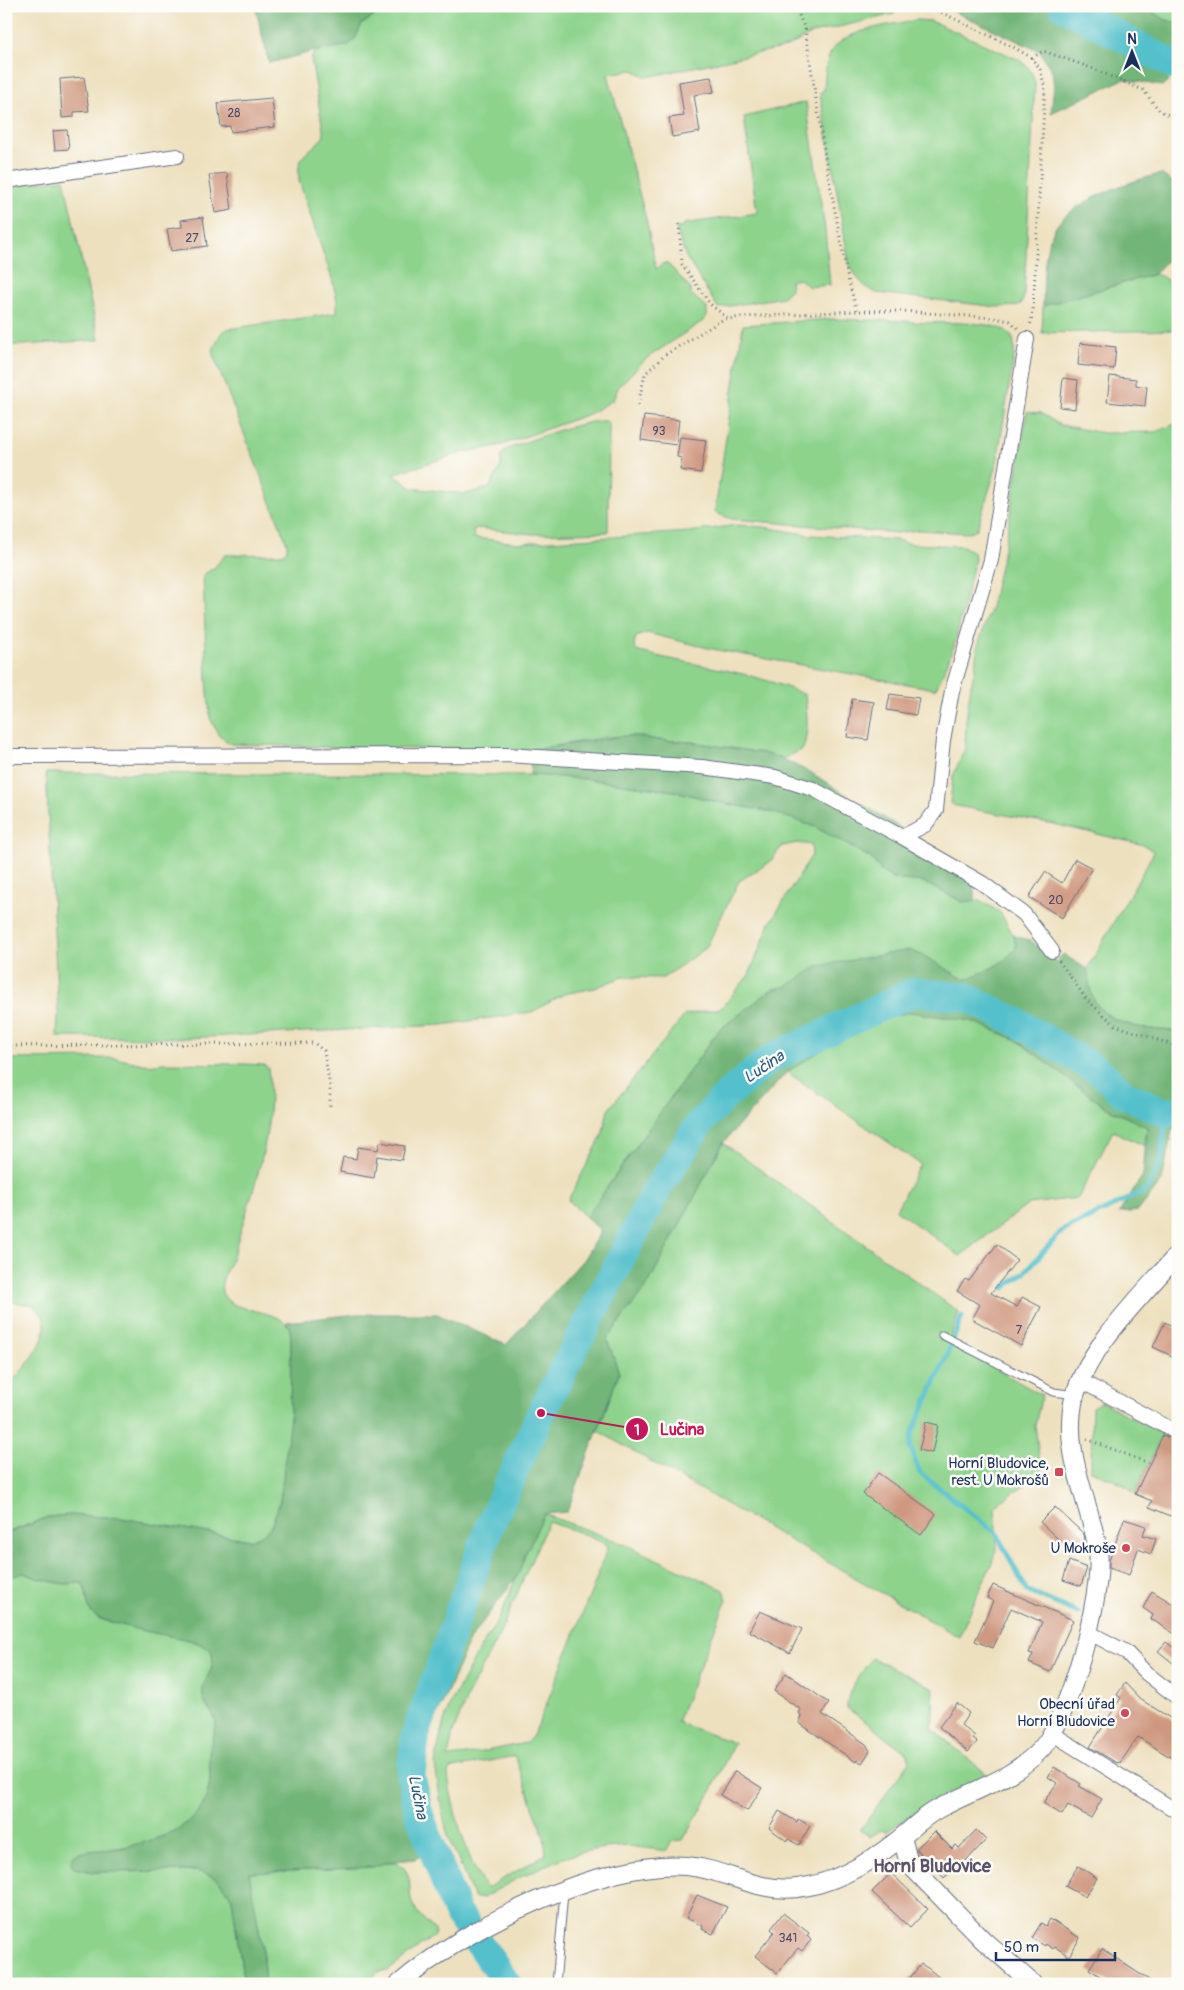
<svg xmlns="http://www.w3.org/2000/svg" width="1184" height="1990" font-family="Pangolin,sans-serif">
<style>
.green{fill:#8dd38c;stroke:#548175;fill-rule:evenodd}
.forest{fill:#72b578;stroke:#46726b}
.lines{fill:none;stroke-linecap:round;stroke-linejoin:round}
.stream{stroke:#53c0cb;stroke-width:5}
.river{stroke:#53c0cb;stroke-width:29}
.building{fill:#cf977f}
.service-casing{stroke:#646d80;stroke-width:9}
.minor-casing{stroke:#646d80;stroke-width:16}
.tertiary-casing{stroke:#646d80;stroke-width:20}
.path{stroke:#646d80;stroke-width:3;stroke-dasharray:1 4;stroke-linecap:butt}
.service{stroke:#fff;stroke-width:7}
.minor{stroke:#fff;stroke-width:14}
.tertiary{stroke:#fff;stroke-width:18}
.poi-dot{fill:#d1495b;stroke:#fdfcf7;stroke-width:2}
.labels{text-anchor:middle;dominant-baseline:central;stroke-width:5;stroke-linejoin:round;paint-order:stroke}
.number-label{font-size:12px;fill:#484966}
.poi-label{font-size:15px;fill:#1b2f5e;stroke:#fdfcf7;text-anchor:end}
.water-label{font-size:16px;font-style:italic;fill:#2c5a7f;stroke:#fdfcf7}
.quarter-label{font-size:18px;font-weight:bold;fill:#5a536a;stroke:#fdfcf7}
.leader{fill:none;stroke:#c2185b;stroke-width:2}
.callout-dot{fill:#c2185b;stroke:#fdfcf7;stroke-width:2}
.mark-label{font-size:15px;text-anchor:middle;font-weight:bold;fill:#fff}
.callout-label{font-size:16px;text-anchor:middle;font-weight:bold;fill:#c2185b;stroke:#fdfcf7;stroke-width:5;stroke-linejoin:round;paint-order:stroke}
</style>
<rect width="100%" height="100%" fill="#fdfcf7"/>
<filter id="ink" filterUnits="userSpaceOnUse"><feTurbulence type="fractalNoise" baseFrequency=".02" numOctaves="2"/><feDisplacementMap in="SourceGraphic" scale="10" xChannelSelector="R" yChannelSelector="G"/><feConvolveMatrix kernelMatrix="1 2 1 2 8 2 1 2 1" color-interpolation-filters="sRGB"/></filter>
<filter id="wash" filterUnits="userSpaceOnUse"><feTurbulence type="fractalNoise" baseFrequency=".0096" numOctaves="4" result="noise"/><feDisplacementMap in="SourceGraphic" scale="20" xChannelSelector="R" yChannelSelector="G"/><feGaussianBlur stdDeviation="1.12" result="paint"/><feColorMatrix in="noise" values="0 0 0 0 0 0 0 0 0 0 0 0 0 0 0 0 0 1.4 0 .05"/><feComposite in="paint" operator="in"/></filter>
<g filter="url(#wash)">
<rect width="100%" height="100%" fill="#ede0be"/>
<path class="green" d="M389,6H899L894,14L813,33L787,47L647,77L633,70L608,74L647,223L656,269L664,263L669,265L690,288L691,294L707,308V316L703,321L647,358L619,386L613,400L589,414L502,445L461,453L393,474L412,488L465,494L489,488L501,466V457L505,450C528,441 584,419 606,421L609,424L608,532L533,534L477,528L473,530L474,538L519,543L689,532L737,525L764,527L810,535L896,540L912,544L963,546L974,552L975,559L954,646L941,679L935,689L712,649L647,633L636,637L634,644L636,651C692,666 752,670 805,695C807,714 809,731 803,749L783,759L763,753L692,742L658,740L637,736L606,737L532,750L352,748L231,744L219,736L210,718L207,681L203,575L215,567L225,555L282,554L287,550V543L212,352L221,333L228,329L337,313V300L332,279L299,181C296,153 308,155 324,136L311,58L316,51L349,45L355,39L362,24Z
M1142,6H1178V24L1164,19Z
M916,20L931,21L1020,60C1029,67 1033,73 1035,83L1024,296L1022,303L1016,306L998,307L877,293C863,288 855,276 849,263L820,93L824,90C825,77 825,63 831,52C844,29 892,25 916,20Z
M806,102L825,230L830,285L809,287L800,279L790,281L791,289L783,297L718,308L686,257L676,228L683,227L684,224L757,213L744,117Z
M64,179L99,340L6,346V186Z
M1155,274C1181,281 1178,308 1178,330L1042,333L1043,306Z
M830,319L908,321C927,326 1002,316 1012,337C1015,342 1014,350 1014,356L996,468L977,529L967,533L919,530L896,533L732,519L718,514L715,511L743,325Z
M1027,412L1041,413L1060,425L1103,433L1155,432L1178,423V1031C1151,1030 1108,1027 1094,1000C1089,991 1089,979 1087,969L1154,852L1144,845L1049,823L956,806L950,803L953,776L965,748L966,720L971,685L975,669L977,648L991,607L1006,539Z
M46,773L530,775L586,779L674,791L717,802L772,812L815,827L871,858L882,872L893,879L923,882L963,902L979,900L1000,912L1014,936L1016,948C1004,965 983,972 965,980L924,956L818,966L787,986L771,990L718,1031L586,1217L568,1200L602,1136L608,1110L685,1015L721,1008L749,975L770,923L812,855L811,845L798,843L782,846L770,862L739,881L706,948L663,978L622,977L595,988L564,994L532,1012L442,1025L188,1038L57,1037L58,1011Z
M910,1012L971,1021L1015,1039L1107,1108L1147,1127L1145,1146L1113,1131L1078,1198L1029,1204L960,1256L896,1210L920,1164L787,1072L863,1023Z
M115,1058L148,1065L163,1063L244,1064L264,1065L268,1068C277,1132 251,1193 234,1253C230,1266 216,1283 224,1296C234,1314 278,1307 290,1329C294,1368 290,1494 271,1525C266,1534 259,1539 250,1540L121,1518L70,1515L48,1517L6,1533V1387C20,1374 54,1338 43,1317C41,1313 36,1309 33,1305L13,1302L6,1298V1059Z
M723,1143L959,1312L948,1343L1042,1395L1035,1425L1041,1473L995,1506L997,1551L959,1637L598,1431L619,1373L606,1339L648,1284Z
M1102,1402L1162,1434L1135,1494L1128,1487L1091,1470L1092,1407Z
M544,1514L619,1542L724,1590L727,1599L677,1722L734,1743L708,1798L683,1840L672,1841L667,1851C650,1849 633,1845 616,1847C568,1850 524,1874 483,1898H474L448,1836L442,1811L435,1765L436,1758L442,1728L449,1707L479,1650L500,1617L525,1555ZM548,1522L578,1532L608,1545L598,1575L538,1725L532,1737L526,1743L466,1755L448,1757L453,1733L467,1697L501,1631ZM515,1756L544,1837L546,1854L487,1888C470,1871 449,1798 448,1773L449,1770L454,1768Z
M23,1573L40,1579L64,1584L82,1583C90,1595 83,1606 97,1617C102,1621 112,1622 118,1624C145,1631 189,1635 211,1650C218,1673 200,1677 203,1697C205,1706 215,1714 216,1724C216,1730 210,1745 209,1754C209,1767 212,1777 208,1792C195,1842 120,1848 78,1853L74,1868L93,1872L196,1871C214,1875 223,1882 232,1899L244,1984H6V1578Z
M872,1658L934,1688L932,1729L988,1775L927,1804L886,1832L881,1830L870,1837L862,1833L860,1830L910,1761L908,1754L847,1708C847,1688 861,1674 872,1658Z
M387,1862H397C416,1875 406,1888 413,1905C418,1916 427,1922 435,1930V1935L388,1971L378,1972L366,1984H265L262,1946L248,1873L373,1867Z"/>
<path class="forest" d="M255,6H389L362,24L355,39L349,45L316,51L269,63Z
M942,6H1142L1164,19L1178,24V71L1162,86L1124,79L1051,113L1054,86L1052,71L1039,51Z
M1161,174L1178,186V247L1155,274L1043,306C1044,281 1042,253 1054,230C1069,202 1131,180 1161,174Z
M623,736H637L658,740L692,742L763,753L783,759L813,774L901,828L927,856L972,881L975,890V901L963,902L923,882L893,879L882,872L871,858L815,827L772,812L717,802L674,791L586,779L530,775L532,750Z
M1014,936L1030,940L1056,962L1063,954L1087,969C1089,979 1089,991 1094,1000C1108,1027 1151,1030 1178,1031V1130H1172L1162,1181L1138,1211L1119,1213L1143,1175L1147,1127L1107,1108L1015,1039L971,1021L910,1012L863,1024L787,1072L723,1143L648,1284L607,1339L619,1373L567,1512L544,1514L525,1555L519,1573L470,1639L418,1760L434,1848L415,1859L387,1862L373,1867L249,1873L262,1946L265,1984H244L232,1899C223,1882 214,1875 196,1871L93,1872L74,1868L71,1863L72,1857C85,1848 105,1851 120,1848C153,1841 199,1830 208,1791C212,1777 209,1767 209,1754C210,1745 216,1730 216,1724C215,1714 205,1706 203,1697C200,1677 218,1673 211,1650L194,1641L139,1630L98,1618C83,1610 90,1595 82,1583L64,1584L40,1579L24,1573L6,1578V1534L48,1517L70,1515L121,1518L250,1540L262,1535L271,1526L280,1502L290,1417L291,1340L290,1329L286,1322L357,1314H437L506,1345L583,1260L601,1231L586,1217L718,1031L771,990L787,986L818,966L909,950L924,956L965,980C983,972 1004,965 1016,948Z"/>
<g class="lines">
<path class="stream" d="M1004,1288L1025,1272L1062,1231L1146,1190L1161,1162L1166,1113
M962,1316L947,1356L913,1431L910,1447L920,1473L996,1533L1027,1591L1078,1613"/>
<path class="river" d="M1063,6L1178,67
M507,1984L457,1912L419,1814L411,1776L415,1736L490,1525L541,1413L656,1191L700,1123L729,1093L770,1059L913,992L966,997L1015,1021L1100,1072L1124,1094L1166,1113L1178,1111"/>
</g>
<g id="blocks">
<path class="building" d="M84,77L89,111L74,112V117L62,118L60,79Z
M711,77L714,92L694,95L700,132L672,137L669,118L684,116L679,82Z
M272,98L275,127L231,132L230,126L221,127L218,103Z
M67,130L69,149L55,150L53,131Z
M227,173L232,210L215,213L209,175Z
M203,217L207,246L171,251L167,229L182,227L181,220Z
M1080,343L1116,347L1114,369L1078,365Z
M1110,376L1136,379V385L1147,387L1145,406L1107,402Z
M1063,378L1078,380L1075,409L1060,407Z
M644,416L679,420L676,445L641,440Z
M680,437L706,440L701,473L680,470L682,458L677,457Z
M890,694L919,698L916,715L887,710Z
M852,699L874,702L868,740L847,737Z
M1075,859L1092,868L1062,918L1029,897L1045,872L1062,883Z
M380,1142L405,1146L402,1160L377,1156L374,1178L340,1172L343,1157L356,1159L358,1147L378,1150Z
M997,1244L1017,1260L991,1293L1017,1307L1022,1297L1041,1307L1021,1346L972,1319L980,1305L957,1291L965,1279L969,1281Z
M1165,1322L1178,1329V1359L1153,1347Z
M926,1422L938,1425L932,1453L919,1450Z
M1163,1435L1178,1442V1519L1149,1507L1152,1501L1135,1494Z
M878,1473L936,1514L921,1535L863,1494Z
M1055,1507L1084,1534L1085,1539L1072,1552L1040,1522Z
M1124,1519L1146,1526L1143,1535L1156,1539L1151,1554L1138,1549L1129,1575L1109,1568V1561Z
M1069,1561L1087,1568L1081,1586L1063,1580Z
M993,1585L1073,1620L1050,1672L1029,1663L1033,1654L1029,1653L1042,1622L1011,1608L993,1648L975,1641L993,1601L987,1598Z
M1152,1591L1178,1607V1636L1151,1619L1153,1615L1143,1608Z
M760,1611L802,1629L790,1653L749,1631Z
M1166,1642L1178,1651V1667L1158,1651Z
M786,1673L829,1703L822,1714L866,1744L870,1751L862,1763L857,1760L856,1762L799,1723L801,1715L799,1713L801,1710L774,1691Z
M1125,1683L1140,1699L1178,1723V1762L1138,1737L1120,1763L1118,1762L1117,1763L1090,1747L1121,1698L1117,1695Z
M957,1703L969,1713L961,1725L975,1736L973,1739L977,1742L968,1752L939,1727Z
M1054,1767L1081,1784L1079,1786L1102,1799L1091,1818L1068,1805L1062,1815L1043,1803L1057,1783L1048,1777Z
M735,1771L762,1788L747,1811L720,1795Z
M779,1811L797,1822L798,1819L810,1826L799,1845L788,1839L787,1841L769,1828Z
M976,1830L986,1840L964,1863L962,1860L944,1878L916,1849L934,1831L952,1849L956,1845L959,1848Z
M1078,1866L1097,1878L1085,1897L1065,1886Z
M891,1873L928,1909L910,1928L872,1892Z
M697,1895L727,1907L713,1934L702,1929L703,1926L686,1918Z
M783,1913L809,1933L807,1936L811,1940L802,1951L798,1948L777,1973L755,1956L774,1932L771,1929Z
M1050,1919L1080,1938L1069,1956L1055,1947L1053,1949L1046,1944L1045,1946L1032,1938L1041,1923L1046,1926Z
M1102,1949L1114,1957L1155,1984H1112L1089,1969Z
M921,1964L929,1969L947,1984H905Z"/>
</g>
</g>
<g filter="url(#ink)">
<use href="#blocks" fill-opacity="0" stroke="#646d80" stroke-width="1"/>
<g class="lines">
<defs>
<path id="service" d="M942,1335L1054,1392L1075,1395
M556,1984L564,1892"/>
<path id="minor" d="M6,181L177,156
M6,756L506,755L702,767L775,777L813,789L902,837L982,883L1024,914L1052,951
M902,837L925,825L936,810L943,740L952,691L991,560L1027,339
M1081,1381L1178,1433
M1088,1632L1126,1652L1146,1673L1178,1698
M1053,1734L1178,1812"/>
<path id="tertiary" d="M902,1837L909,1864L983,1940L1033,1984
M399,1984C464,1928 600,1860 686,1866C726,1869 756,1893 797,1888C835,1884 869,1863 898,1840C912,1829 923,1817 938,1809C973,1790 1013,1779 1041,1749C1069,1720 1104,1592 1098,1551C1090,1502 1063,1454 1073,1403C1084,1350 1143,1295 1178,1254"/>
</defs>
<use href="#service" class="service-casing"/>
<use href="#minor" class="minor-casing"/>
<use href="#tertiary" class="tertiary-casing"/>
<path class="path" d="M795,6L805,29L827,169L848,279L857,311H902L994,318L1010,321L1019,329
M928,6L1017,49L1032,58L1040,69L1045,88L1033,311L1030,327
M1032,58L1043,51L1089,67L1143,90L1160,111L1178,119
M679,224L682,264L710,304L727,318
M638,405L645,374L665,355L722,320L741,317L857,311
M1059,961L1087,1000L1115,1025L1178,1047
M6,1046L314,1043L324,1051L330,1087V1108
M1087,1439L1148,1463"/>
<use href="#service" class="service"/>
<use href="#minor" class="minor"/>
<use href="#tertiary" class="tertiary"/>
</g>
</g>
<g class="poi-dot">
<rect x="1054" y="1467" width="10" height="10" rx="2.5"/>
<circle cx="1126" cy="1548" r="5"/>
<circle cx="1125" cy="1713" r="5"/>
</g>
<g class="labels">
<g class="number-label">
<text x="234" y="113">28</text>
<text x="192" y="238">27</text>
<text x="659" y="431">93</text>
<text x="1056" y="900">20</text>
<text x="1019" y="1330">7</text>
<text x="788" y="1938">341</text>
</g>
<g class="poi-label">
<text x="1049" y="1463">Horní Bludovice,<tspan x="1049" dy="17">rest. U Mokrošů</tspan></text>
<text x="1116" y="1548">U Mokroše</text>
<text x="1115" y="1704">Obecní úřad<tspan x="1115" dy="17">Horní Bludovice</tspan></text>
</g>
<g class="water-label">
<text transform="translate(764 1067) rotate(-34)">Lučina</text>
<text transform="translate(418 1797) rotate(79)">Lučina</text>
</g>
<g class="quarter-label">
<text x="932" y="1866">Horní Bludovice</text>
</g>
</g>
<path class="leader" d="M541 1413L637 1429"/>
<g class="callout-dot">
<circle cx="541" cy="1413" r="5"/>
<circle cx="637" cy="1429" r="12"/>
</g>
<g class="mark-label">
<text x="637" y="1435">1</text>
</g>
<g class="callout-label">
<text x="682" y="1435">Lučina</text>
</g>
<rect width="1184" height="1990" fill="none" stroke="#fdfcf7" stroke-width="25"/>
<g transform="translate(1132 52)" stroke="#fdfcf7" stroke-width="4" paint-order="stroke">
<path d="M0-4L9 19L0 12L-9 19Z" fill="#1b2f5e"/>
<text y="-8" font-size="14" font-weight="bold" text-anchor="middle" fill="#1b2f5e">N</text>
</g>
<path d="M996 1952v8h119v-8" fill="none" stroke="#1b2f5e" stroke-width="2.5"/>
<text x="1004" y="1952" font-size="15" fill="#1b2f5e" stroke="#fdfcf7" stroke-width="4" paint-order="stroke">50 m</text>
</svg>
